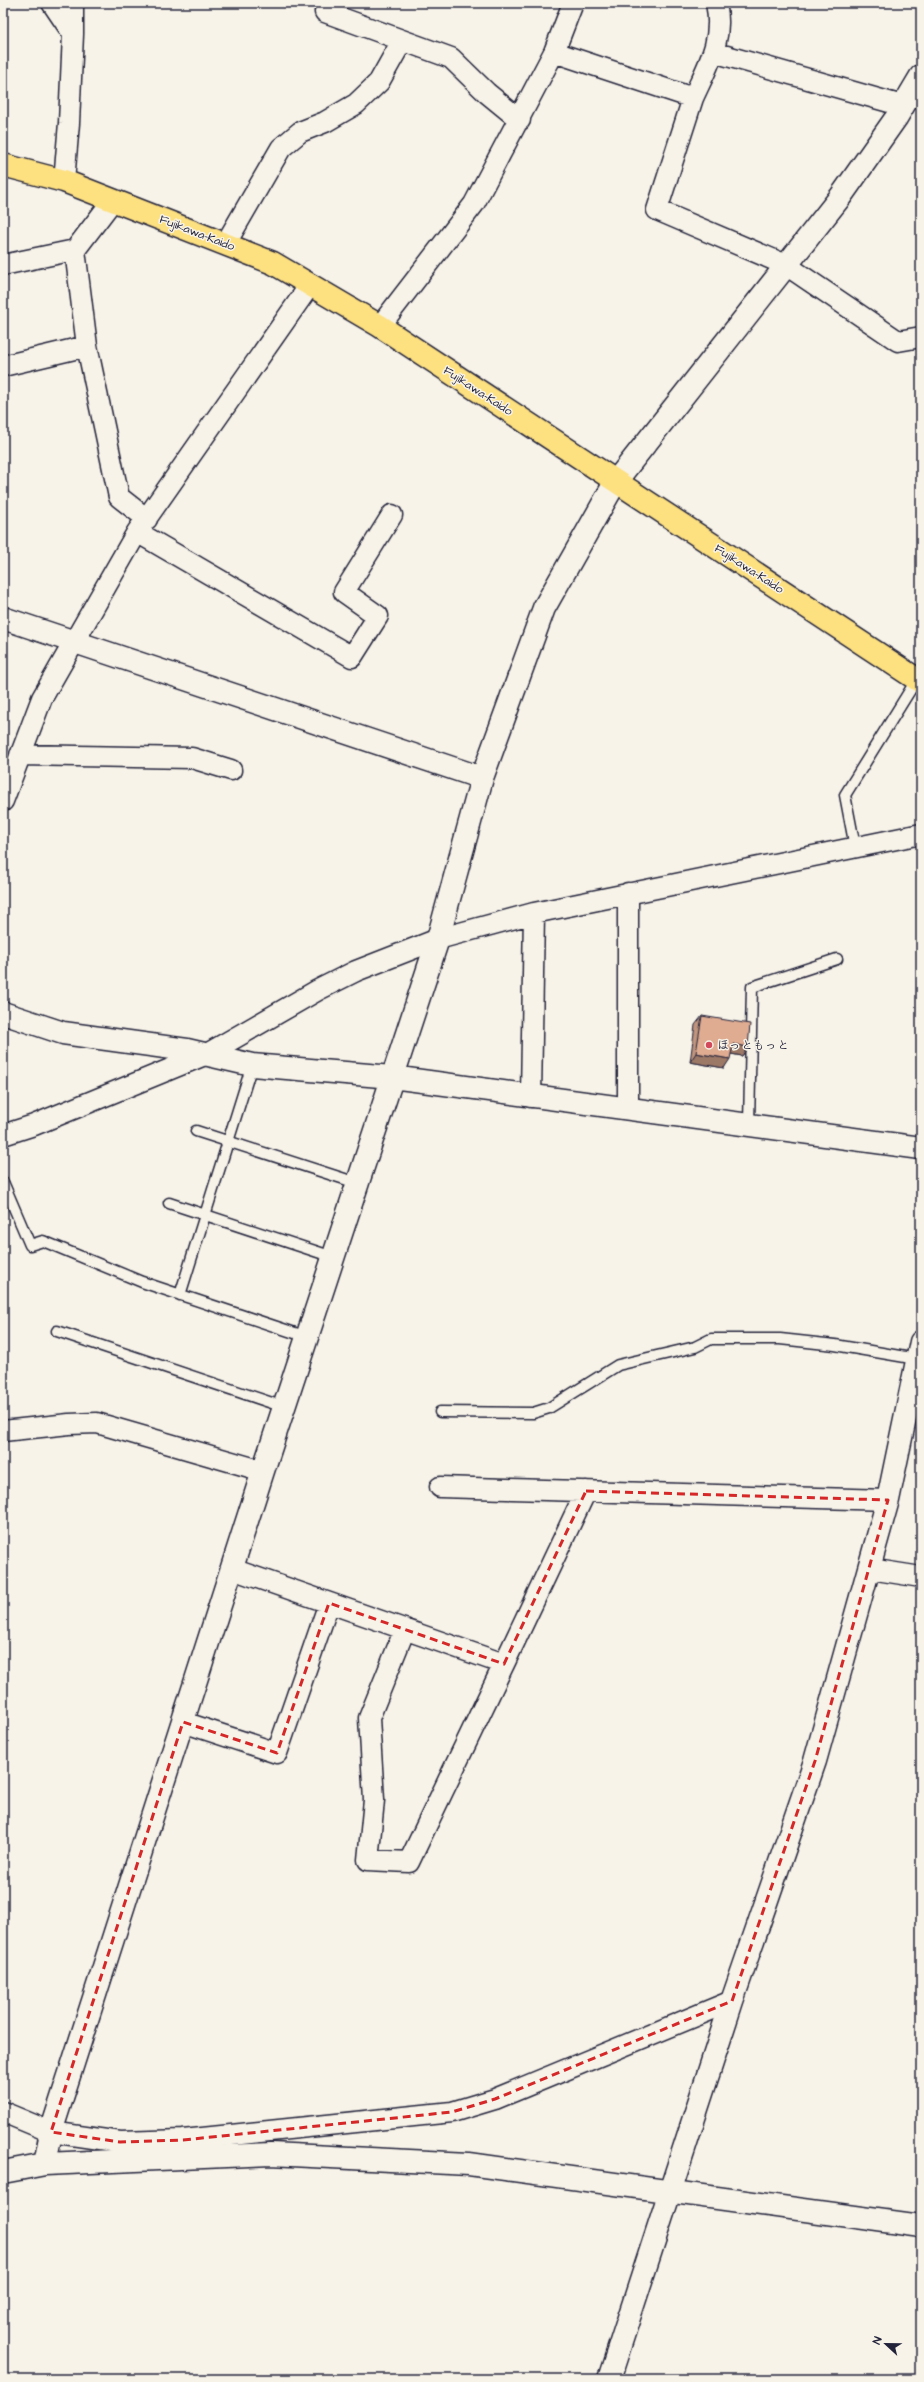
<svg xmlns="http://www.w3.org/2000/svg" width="924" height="2382" font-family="'Architects Daughter','Klee One',sans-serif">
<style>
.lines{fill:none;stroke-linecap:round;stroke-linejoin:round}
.lane-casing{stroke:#22223b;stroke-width:13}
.street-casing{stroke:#22223b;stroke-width:23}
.secondary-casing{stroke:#22223b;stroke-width:25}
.primary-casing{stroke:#22223b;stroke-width:25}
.lane{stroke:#f7f3e8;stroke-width:10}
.street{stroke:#f7f3e8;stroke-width:20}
.secondary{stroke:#f7f3e8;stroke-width:22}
.primary{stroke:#fde080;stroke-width:22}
.wall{fill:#c0947d;stroke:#22223b}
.shaded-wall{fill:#9c7866;stroke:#22223b}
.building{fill:#dfac91;stroke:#22223b}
.marked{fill:none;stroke:#d62828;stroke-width:3;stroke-dasharray:8 5;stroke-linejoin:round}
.poi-dot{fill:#d1495b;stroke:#f7f3e8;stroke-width:1.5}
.labels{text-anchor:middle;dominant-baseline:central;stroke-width:3;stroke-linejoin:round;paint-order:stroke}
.street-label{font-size:12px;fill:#22223b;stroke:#f7f3e8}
.poi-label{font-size:12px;font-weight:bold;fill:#22223b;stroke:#f7f3e8;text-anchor:start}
</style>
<rect width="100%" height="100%" fill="#f7f3e8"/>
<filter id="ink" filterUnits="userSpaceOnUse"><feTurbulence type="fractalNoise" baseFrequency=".025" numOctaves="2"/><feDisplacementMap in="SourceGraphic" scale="8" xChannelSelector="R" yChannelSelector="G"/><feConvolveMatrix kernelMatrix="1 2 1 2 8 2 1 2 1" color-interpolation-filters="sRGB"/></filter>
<g filter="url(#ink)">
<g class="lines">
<defs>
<path id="lane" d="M855,847L845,795L917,679
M749,1124L752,987L837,959
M196,1131L357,1183
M3,1182L30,1245L43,1241L142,1282L307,1337
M169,1203L333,1257
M180,1295L252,1065
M57,1331L284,1407
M440,1412L533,1413L549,1408L618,1365L695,1347L711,1339H780L835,1345L917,1359"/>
<path id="street" d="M52,3L73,34L69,123L64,181
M325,12L451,58L487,93L520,120
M73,34V3
M554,52L693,98L657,210L786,265L898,341L921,337
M713,52L903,106
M693,98C708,65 724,40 716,3
M226,243L281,148L300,132L325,122L356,104L379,82L402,41
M75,250L87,346L119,497L147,519
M3,265L75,250L113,200
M380,326L474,204L554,52L573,3
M3,366L87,346
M137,532L352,657L378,616L344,592L392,515
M20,755L192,758L231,770
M3,801L42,698L137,532L310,285
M531,1097L534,913
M628,1109V893
M3,1135L34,1125L207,1054L318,990L356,971L438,939L534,913L921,834
M3,1431L69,1424L97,1423L263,1471
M440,1487L888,1500
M232,1569L504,1664L586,1491
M870,1569L921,1577
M405,1629L369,1718L374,1800L368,1860L409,1862L504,1664
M183,1722L277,1753L329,1603
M3,2112L51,2132L120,2142L183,2140L452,2112L495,2099L732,2001"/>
<path id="secondary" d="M3,618L482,778
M3,1013L63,1033L187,1050L252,1065L392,1077L921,1148
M45,2164L51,2132L263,1471L438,939L482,778L544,608L616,481L841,196L896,118L921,76
M3,2172L45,2164L271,2154L469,2164L921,2226
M609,2379L732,2001L815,1761L888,1500L921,1342"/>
<path id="primary" d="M3,165L64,181L273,263L380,326L921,682"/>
</defs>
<use href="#lane" class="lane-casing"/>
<use href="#street" class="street-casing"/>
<use href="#secondary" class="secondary-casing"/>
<use href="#primary" class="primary-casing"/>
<use href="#lane" class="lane"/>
<use href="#street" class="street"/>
<use href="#secondary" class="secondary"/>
<use href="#primary" class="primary"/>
</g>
<path class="wall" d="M702,1016L748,1047L742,1056L731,1054L724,1068L690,1062L695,1025Z"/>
<path class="shaded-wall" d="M733,1044L748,1047L742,1056L726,1053Z
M696,1053L730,1059L724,1068L690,1062Z"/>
<path class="building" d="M702,1016L750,1024L748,1047L733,1044L730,1059L696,1053Z"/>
</g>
<path class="marked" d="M586,1491L888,1500L815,1761L732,2001L495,2099L452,2112L183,2140L120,2142L51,2132L183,1722L277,1753L329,1603L504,1664Z"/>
<circle class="poi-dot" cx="709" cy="1045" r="4"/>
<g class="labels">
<g class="street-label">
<text transform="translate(197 233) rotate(21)">Fujikawa-Kaido</text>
<text transform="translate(478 391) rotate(33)">Fujikawa-Kaido</text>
<text transform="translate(749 569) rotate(33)">Fujikawa-Kaido</text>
</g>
<g class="poi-label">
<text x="717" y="1045">ほっともっと</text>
</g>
</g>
<rect width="924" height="2382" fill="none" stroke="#f7f3e8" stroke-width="16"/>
<rect x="8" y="8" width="908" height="2366" fill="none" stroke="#22223b" stroke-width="1.5" filter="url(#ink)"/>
<g transform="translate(886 2344) rotate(292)" stroke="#f7f3e8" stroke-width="3" paint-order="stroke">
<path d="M0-3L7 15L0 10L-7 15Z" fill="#22223b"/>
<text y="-6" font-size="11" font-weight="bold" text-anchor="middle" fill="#22223b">N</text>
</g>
</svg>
